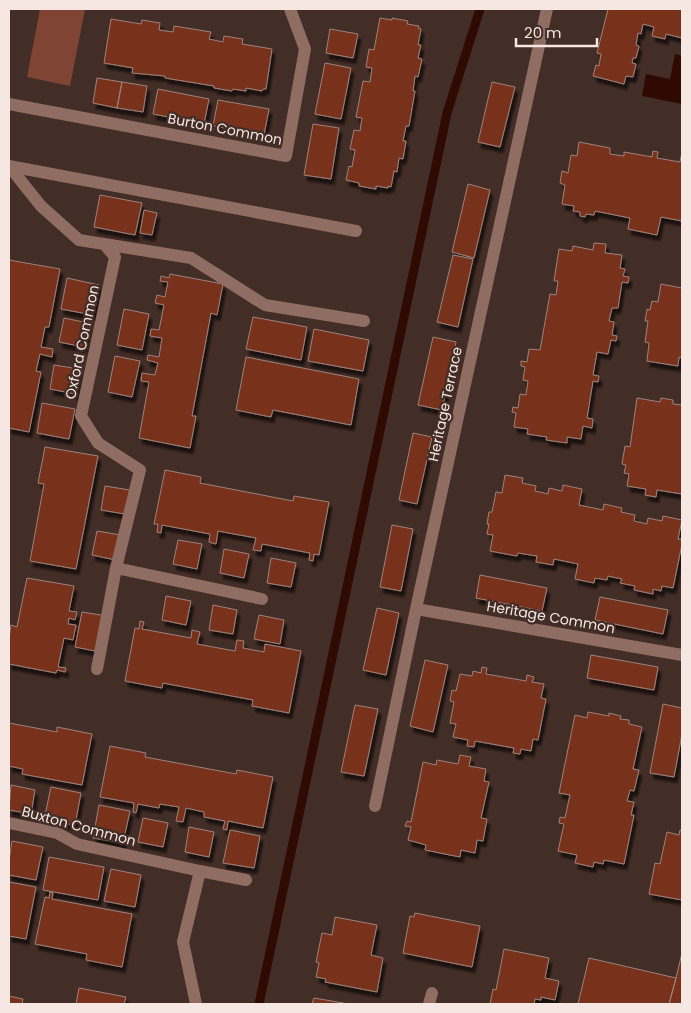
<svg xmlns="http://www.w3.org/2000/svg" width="691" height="1013" font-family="Poppins,sans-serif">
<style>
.green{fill:#7f4433}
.water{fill:#2f0a02}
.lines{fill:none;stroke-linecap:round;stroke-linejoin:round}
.stream{stroke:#2f0a02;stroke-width:9}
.building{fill:#78311d;stroke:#9d837c;filter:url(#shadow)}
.minor{stroke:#8f6d63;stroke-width:12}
.labels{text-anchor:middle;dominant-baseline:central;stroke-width:4.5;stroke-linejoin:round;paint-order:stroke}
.street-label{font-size:14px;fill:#f6e7e3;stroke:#432d27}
</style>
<defs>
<filter id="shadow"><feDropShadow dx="3" dy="5.5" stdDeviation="1" flood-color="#0009"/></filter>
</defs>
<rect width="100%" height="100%" fill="#432d27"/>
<path class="green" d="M40,9H85L70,86L27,77Z"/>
<path class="water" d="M675,54L682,56V104L642,96L646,74L670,79Z"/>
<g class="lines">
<path class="stream" d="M259,1004L447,113L480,9"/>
</g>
<path class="building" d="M608,9H682V38L666,34L665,39L652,36L654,27L643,24L641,34L638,33L636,45L639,46L636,58H633L632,63L636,64L633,77L626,76L624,84L593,76L596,65L599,66L601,54L597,53Z
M380,18L392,20V18L408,21L407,24L419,26L418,28L421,29L418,45H421L418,58L422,59L418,77L415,76L413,91H415L409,126H406L403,141H406L403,159L399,158L397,172L394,171L391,187L388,186V188L376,186V189L359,186V183L346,180L349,166L352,167L355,150L350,149L354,130L360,131L362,118L356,117L363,81L370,82L372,68L366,67L369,49L374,50Z
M111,19L141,24L142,20L160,23L159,30L173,32L174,26L211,32L209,39L223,42L224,36L243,39L242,44L272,49L266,89H263L262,91L246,88V91L233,89L232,91L214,88V86L165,78V76L132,73L133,68L104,63Z
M330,29L358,34L353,58L326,53Z
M325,63L351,68L341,119L315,114Z
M97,78L122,82L117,108L93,103Z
M122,82L147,86L143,112L117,108Z
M492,82L515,87L500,147L478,142Z
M158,89L209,99L204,124L153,114Z
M218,100L269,109L264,135L213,126Z
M313,124L339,128L331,179L304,175Z
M579,142L610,148V154L624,156V152L652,157L653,151L658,152L657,158L680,162L682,152V221L661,217L657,235L628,229L630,218L595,211L594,215L586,214L585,217L580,216V212L573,211L574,206L562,204L565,185L560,183L562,171L568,173L571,155L577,156Z
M468,184L490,190L474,258L452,252Z
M100,195L142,203L135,235L94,227Z
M144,210L157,213L152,235L140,233Z
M594,243L606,244L605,253L622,255L620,268L625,269L623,276L629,277L628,283L622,282L618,308H612L609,321L614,322L612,335L617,336L616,341L611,340L608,354L597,352L593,375L599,376L598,382L593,381L587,418L593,419L592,428L583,426L581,439L567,437V443L546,440L547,437L527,434L528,429L514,427L516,413L512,412L513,407L518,408L520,394L526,395L528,381L523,380L525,367L521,366V361L527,362L529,349L540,350L550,294L556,295L558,281H554L559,249L572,251L573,246L593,250Z
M453,255L473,259L458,327L437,322Z
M9,260L60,269L49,327H45L41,347L53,349L52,357L40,354L36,371L41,372L29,432L9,428Z
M170,274L223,284L217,315L211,313L192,416H196L190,448L139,438L149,382L141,381L142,373L155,375L158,363L147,360L148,355L159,357L162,338L150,336L151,329L159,330L164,305L155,303L157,295L165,297L168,282L160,281L161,276L169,278Z
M67,278L99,285L93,315L61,309Z
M661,284L682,288V358L679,357L678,366L647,361L649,343L645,342L648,321H645L647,309L650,310L652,301L658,302Z
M124,309L149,314L142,350L117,345Z
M253,317L307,327L301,360L246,349Z
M64,318L88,323L84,347L59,342Z
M314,329L369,340L363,371L308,361Z
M433,337L456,342L442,410L418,405Z
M115,356L140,361L132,397L108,392Z
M246,357L359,379L351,425L273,410L271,417L236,410Z
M54,365L79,369L75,394L50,389Z
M637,398L660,402L661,398L673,400V404L682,405V494L657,490L656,497L645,495L646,489L627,486L629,474L624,473L626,465L622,464L625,446L630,447Z
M42,403L75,409L69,439L37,433Z
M413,433L432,437L417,504L399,500Z
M45,447L98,456L76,569L30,561L44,484L38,483Z
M165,470L201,477L200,483L293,501L294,496L329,502L319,555L314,554L313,561L309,560L310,553L262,544L261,551L253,550L256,538L218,531L216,544L209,542L210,534L162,525L161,533L157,532L158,524H154Z
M505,475L523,478L522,483L536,486L535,491L548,494L549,488L562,491L563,485L582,489L579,505L603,510L604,504L622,508L621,512L635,515L634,521L647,524L648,518L662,521L663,516L682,520L678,539H682V544L673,588L662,586L661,591L653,589V594L634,590L635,586L620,583L622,579L608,576L607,580L595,578L594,583L575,579L578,564L554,559L553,565L536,562L537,556L518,553L517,556L490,551L493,535L487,534L489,524H487L489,512H492L496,492L502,493Z
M105,486L130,490L125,514L101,510Z
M392,525L413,529L401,591L380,587Z
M97,531L121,535L116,560L92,555Z
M178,540L202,544L197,569L173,564Z
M224,549L249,554L244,578L220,573Z
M271,558L296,563L291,587L267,583Z
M480,575L547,588L542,611L476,598Z
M27,578L74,586L69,611L77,612L75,620L69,618L68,624L76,625L73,640L64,638L58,667L66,668L65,672L57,670L56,673L9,664V639L11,625L17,627Z
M166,596L191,601L186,625L162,620Z
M600,597L668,610L663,634L595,620Z
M213,605L237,610L233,634L209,630Z
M377,608L399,613L386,675L363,670Z
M82,612L107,616L100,652L75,647Z
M259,615L284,620L280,644L254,639Z
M140,621L144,622L142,629L191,638L192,630L200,632L197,644L235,651L237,640L244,641L243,648L264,652L265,644L301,651L289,713L252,706L253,700L163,683L162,688L125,681L135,628L139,629Z
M591,655L658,667L654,690L587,678Z
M425,660L448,665L433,732L410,726Z
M482,667L487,668L486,674L526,681L527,675L534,677L532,682L544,684L541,698L546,699L538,740L533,739L531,751L521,749L520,754L513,753L514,748L475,741L474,747L467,746L468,740L453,737L456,724L450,723L454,702L450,701L452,690L456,691L460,674L472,676L473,671L481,673Z
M663,704L682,708V734L674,777L650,773Z
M355,705L378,709L364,776L341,772Z
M588,712L609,716V713L621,716L620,719L629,720V724L642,727L633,769L639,770L634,791L630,790L627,801L634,802L631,815H634L624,864L604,860L603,864L594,862L593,867L575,863L577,855L558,851L564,824L559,823L560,817L565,818L570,795L559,793L575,715L587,718Z
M9,723L57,732V727L92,734L82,785L22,774L23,769L9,766Z
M110,746L146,753L145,757L236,774L237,770L273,777L263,828L228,821L227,830L223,829L225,821L204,817V812L186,808L183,822L176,821L179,807L160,804L159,808L138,804L136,813L133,812L134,803L100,797Z
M460,755L471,757L469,766L486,769L484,781L489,782L481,818L487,819L483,841L477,840L475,853L461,850L460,857L425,850L426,845L408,840L411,827L405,826L407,821L411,822L423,762L436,765L437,760L458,764Z
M11,785L35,790L31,814L9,810Z
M51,787L81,793L75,825L44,820Z
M99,805L130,811L123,843L93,838Z
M143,818L168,823L163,847L138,842Z
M189,827L214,832L209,857L185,852Z
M230,830L260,836L254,868L223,863Z
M680,830H682V900L649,894L655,863L660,864L667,832L679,835Z
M12,841L43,847L36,880L9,875V860Z
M49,857L104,867L98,900L43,890Z
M111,869L141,875L135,907L104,901Z
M9,882L36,887L26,939L9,936Z
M50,892L53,893L52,899L132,914L122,967L86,960L87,954L35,944L45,897L49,898Z
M415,913L480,926L472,967L403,953L410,916L414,917Z
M335,917L377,925L371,955L383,958L377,992L325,982L326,979L316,977L319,963L316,962L322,933L332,935Z
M504,949L549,958L545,978L559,981L555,1000L541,997V1000L535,999L534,1004H490L493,989L496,990Z
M682,953V1004H669L676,978Z
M589,958L676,978L669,1004H578Z
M79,988L126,997L124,1004H76Z
M9,996L23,999L22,1004H9Z
M314,998L349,1004H312Z"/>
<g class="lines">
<path class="minor" d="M9,104L286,156L305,49L290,9
M9,166L41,206L79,240L191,258L265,305L364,321
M9,166L356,231
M116,568L262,599
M416,609L682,655
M97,669L116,568L140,470L98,443L81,416L115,257L105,245
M375,806L416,609L547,9
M9,823L57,833L77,844L200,871L183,942L196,1004
M200,871L246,880
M429,1004L432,993"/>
</g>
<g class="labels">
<g class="street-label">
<text transform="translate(225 129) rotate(11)">Burton Common</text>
<text transform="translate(82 342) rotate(-78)">Oxford Common</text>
<text transform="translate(445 404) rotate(-78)">Heritage Terrace</text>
<text transform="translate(551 617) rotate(10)">Heritage Common</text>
<text transform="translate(79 826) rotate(15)">Buxton Common</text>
</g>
</g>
<rect width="691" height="1013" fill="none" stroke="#f6e7e3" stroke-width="20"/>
<path d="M516 38v8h81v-8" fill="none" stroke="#f6e7e3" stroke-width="2.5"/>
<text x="524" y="38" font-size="15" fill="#f6e7e3" stroke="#432d27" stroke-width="4" paint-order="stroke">20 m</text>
</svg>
